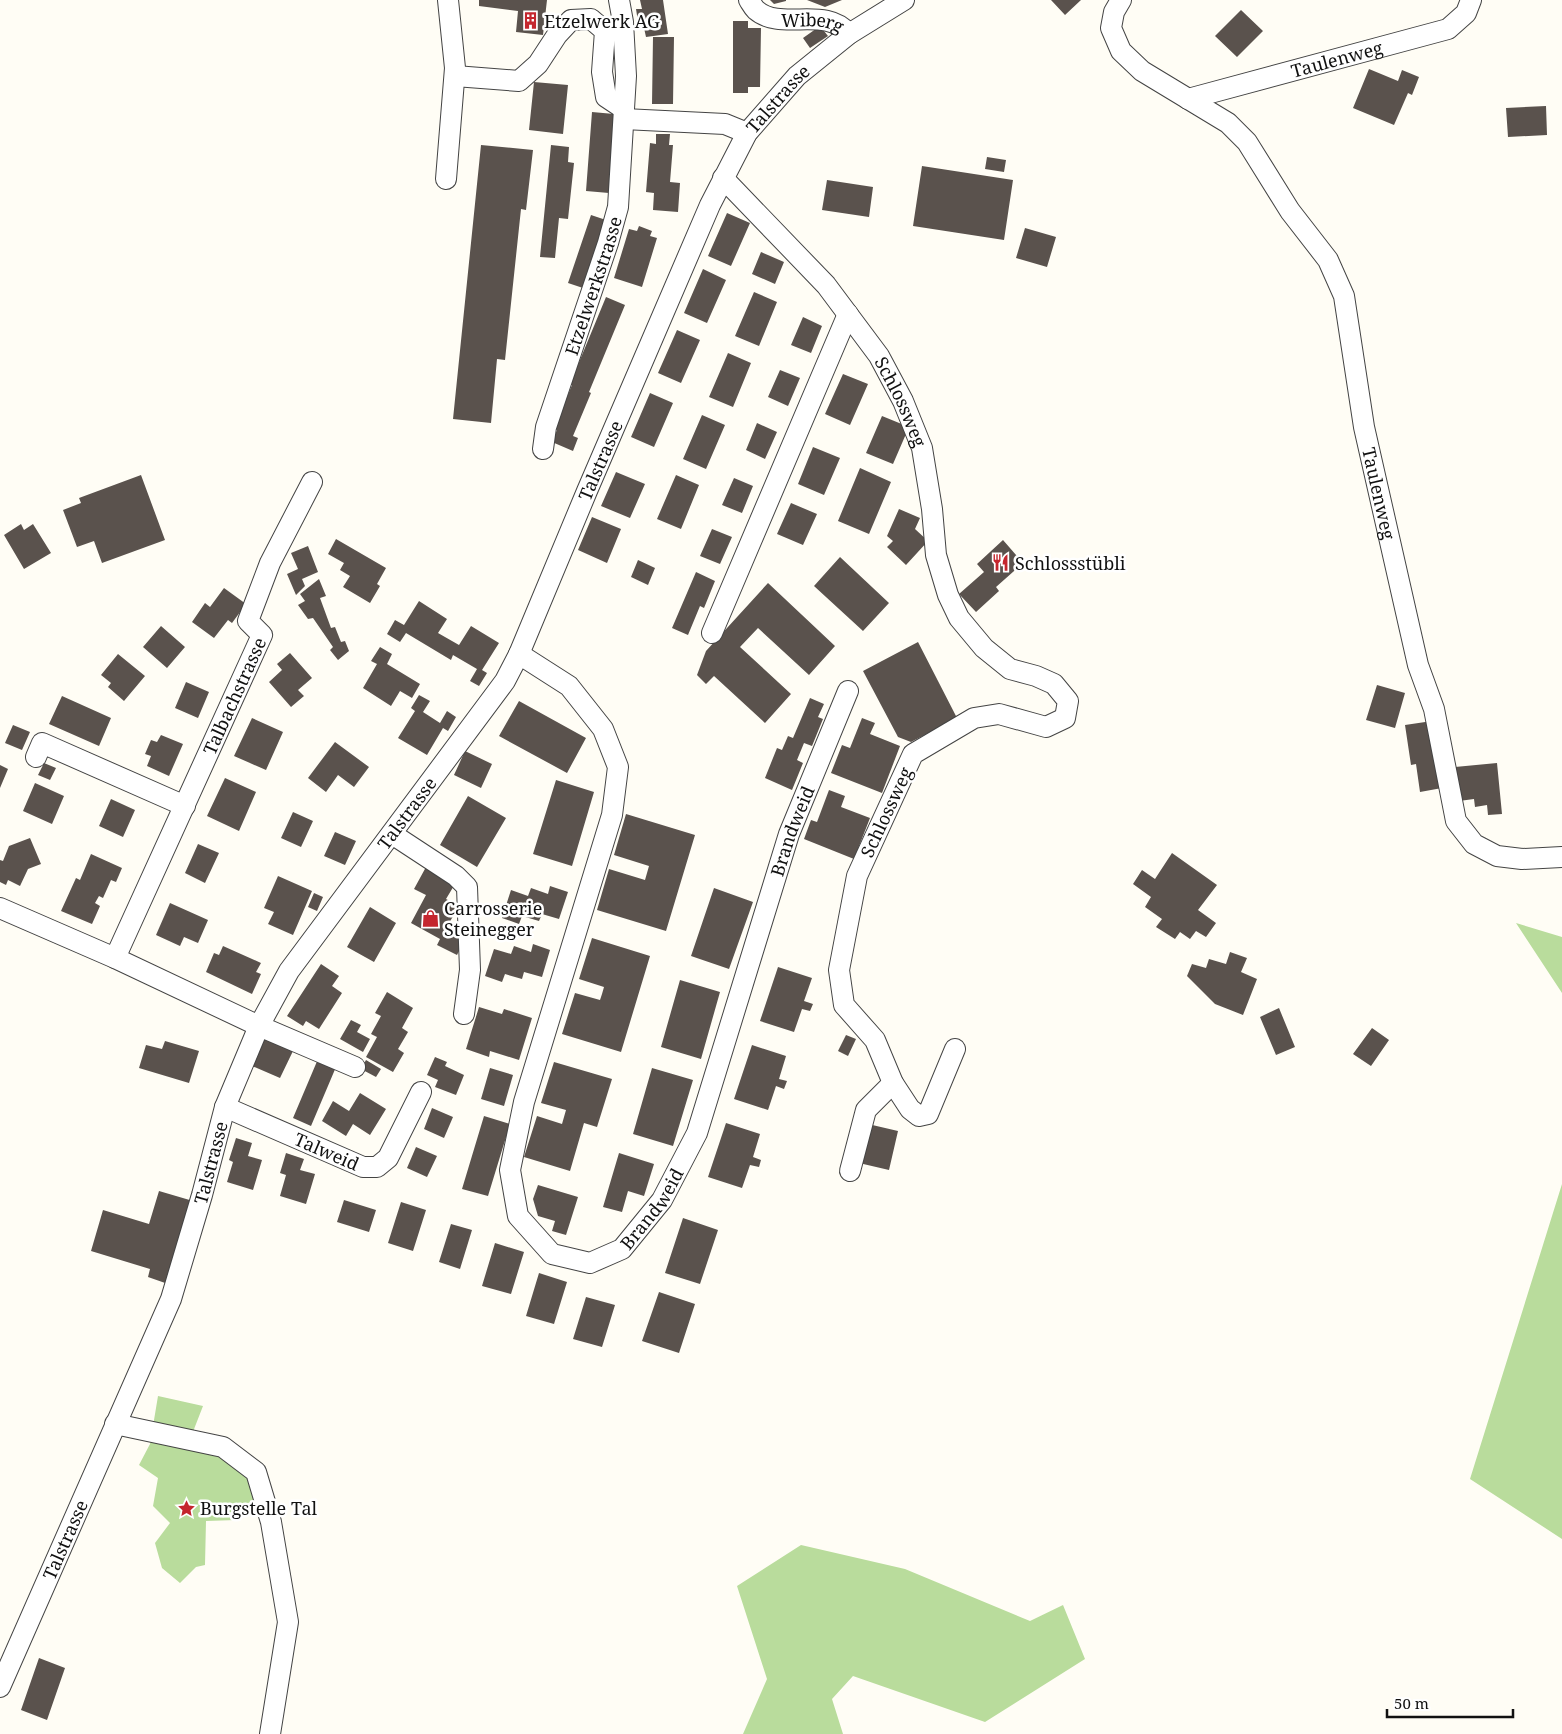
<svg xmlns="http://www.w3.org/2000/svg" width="1562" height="1734" font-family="'Noto Serif',serif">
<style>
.forest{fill:#b9dc9c}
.building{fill:#5a524d}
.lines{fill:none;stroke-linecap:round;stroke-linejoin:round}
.minor-casing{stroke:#444;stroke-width:22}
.minor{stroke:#fff;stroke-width:20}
.labels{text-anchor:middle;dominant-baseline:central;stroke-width:5;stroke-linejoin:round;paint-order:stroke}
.poi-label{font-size:18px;fill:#111;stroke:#fff;text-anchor:start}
.street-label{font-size:18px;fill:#111;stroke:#fff}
</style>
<rect width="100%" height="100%" fill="#fffdf5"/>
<path class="forest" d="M1516,923L1562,937V993Z
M1562,1184V1539L1470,1479Z
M158,1396L203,1406L189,1442L256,1472L255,1501L244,1510L236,1520L206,1521L205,1565L196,1567L180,1583L162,1568L155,1543L170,1523L153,1506L158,1478L139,1465L150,1444Z
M801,1545L905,1569L1030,1621L1063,1605L1085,1659L985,1722L853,1676L832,1699L843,1734H743L767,1679L737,1586Z"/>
<path class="building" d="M479,0H547L543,35L516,32L518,11L479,6Z
M640,0H663L668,34L646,37L644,28H639L636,9H642Z
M770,0H786V1L774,4Z
M807,0H842L825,7Z
M1051,0H1081L1065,15Z
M1241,10L1263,31L1237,57L1215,36Z
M733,21H748V28H761L760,87H748V93H733Z
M820,26L828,36L810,48L803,38Z
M653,37H674L673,104H652Z
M1369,69L1398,81L1402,70L1419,77L1412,95L1408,93L1394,125L1353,108Z
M534,82L568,85L563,134L529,130Z
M1546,106L1547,135L1508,137L1506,108Z
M592,112L614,114L609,193L586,191Z
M656,134H670L669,145H673L670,182L680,183L678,212L653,210L654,193L646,192L650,143L656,144Z
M481,145L533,150L526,210L521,209L505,360L497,359L491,423L453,419Z
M551,145L569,147L568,162L574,163L568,219L559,218L555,258L540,257Z
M987,157L1006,160L1004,172L985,169Z
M922,166L1013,180L1004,240L913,226Z
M827,180L873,187L869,217L822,210Z
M727,213L750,223L731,266L708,256Z
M591,215L606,220L583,288L568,283Z
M639,226L652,231L650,236L657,238L642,287L614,278L629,229L637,231Z
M1025,228L1056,237L1047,267L1016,258Z
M761,252L784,262L775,284L752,274Z
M703,269L726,280L707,323L684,313Z
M754,292L777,302L759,346L735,336Z
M606,297L625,305L589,392L591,393L573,436L578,438L573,451L552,442L557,430L554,428L572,385L570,384Z
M803,317L822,326L811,353L791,345Z
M677,330L700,340L681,383L658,373Z
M728,353L751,363L733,407L709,397Z
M780,370L800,378L788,406L768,397Z
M843,374L868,384L850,425L825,414Z
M650,393L673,403L654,447L631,437Z
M702,415L725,425L706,469L683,459Z
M882,416L909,427L893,464L866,453Z
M757,423L777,432L765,459L746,450Z
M813,447L840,458L824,495L798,484Z
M860,468L891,482L869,534L838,521Z
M616,472L645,484L630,518L601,506Z
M141,475L165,540L102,563L94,541L77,547L63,510L81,503L79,498Z
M676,475L699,485L681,529L657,519Z
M734,478L753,486L742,513L722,505Z
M791,503L817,514L803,545L777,534Z
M899,509L920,518L915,529L928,541L906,565L887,547L893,541L887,536Z
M592,517L621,529L607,563L578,550Z
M21,524L24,530L33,524L51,553L24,569L4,535Z
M712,529L732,537L720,564L700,556Z
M336,539L386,568L377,584L380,586L370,603L343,587L350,576L340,570L344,563L328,554Z
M1003,540L1023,563L996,587L999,591L976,612L959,594L984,572L977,564Z
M308,546L318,572L302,579L305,586L296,595L287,574L298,569L291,553Z
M840,557L889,603L863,631L814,586Z
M638,560L655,568L648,585L631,577Z
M696,572L715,581L704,608L700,606L688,635L672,628Z
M319,579L326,596L320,598L331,628L335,627L341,642L345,641L349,651L338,660L330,650L333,647L313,618L308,619L298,605L305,601L300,594Z
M768,583L835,646L809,675L758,628L740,647L791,694L765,723L714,676L706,684L697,675L706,651Z
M224,588L246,604L232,623L228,620L214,638L192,622L205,603L210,607Z
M419,601L447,619L438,633L459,645L471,626L499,643L482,670L487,673L479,686L470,681L477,669L453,655L451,660L406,633L400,642L387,634L395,620L404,625Z
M161,626L185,647L167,668L143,647Z
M918,642L957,718L911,742L898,737L863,671Z
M380,647L392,654L387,664L420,684L412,698L400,691L391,706L363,688L377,664L371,661Z
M290,653L312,678L298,690L304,696L291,707L269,682L282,670L277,664Z
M118,654L145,676L124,701L108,687L111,683L101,675Z
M186,682L209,692L198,718L175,708Z
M1377,685L1405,693L1395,728L1366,720Z
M419,695L430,701L423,712L440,723L447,711L456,717L448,731L443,728L427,755L398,738L415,711L411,708Z
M62,696L111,718L99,746L49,724Z
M810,698L824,704L818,717L823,719L812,746L804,743L797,760L803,763L792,790L765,778L777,748L782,750L788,736L793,738Z
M519,701L586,738L567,773L499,736Z
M252,718L283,732L266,770L234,756Z
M862,718L875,723L870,734L900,746L882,793L831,773L842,745L850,748Z
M1432,721L1442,788L1420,792L1416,764L1411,765L1405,725Z
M13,725L30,732L22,750L5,743Z
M161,735L183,744L169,776L147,766L151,756L145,754L151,740L157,742Z
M335,742L369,767L354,787L338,775L326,792L308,778Z
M465,751L492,764L481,788L454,775Z
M44,763L56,768L50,780L38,775Z
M1497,763L1502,814L1488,815L1487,805L1475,807L1474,799L1459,801L1455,767Z
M0,765L8,769L0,788Z
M225,778L256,792L239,831L207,816Z
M556,780L594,792L572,866L533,854Z
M35,783L64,796L52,824L23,811Z
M829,790L845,796L841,807L870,818L854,859L804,839L811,820L817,822Z
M468,796L506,818L477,867L440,845Z
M111,799L135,810L123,837L99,826Z
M293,812L313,821L301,847L281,838Z
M626,814L695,835L666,931L597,910L609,869L645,880L649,866L614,855Z
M335,832L356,841L345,865L324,856Z
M30,838L41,864L28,869L20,886L8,880L6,885L0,882V860L3,861L9,846Z
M198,844L219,853L205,883L185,873Z
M1172,853L1217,885L1198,910L1216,923L1206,937L1196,931L1190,939L1180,932L1175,939L1156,927L1162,919L1145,907L1151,897L1133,884L1142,870L1155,879Z
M91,854L122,868L116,882L111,880L103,898L99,896L95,903L100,906L92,924L61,911L76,878L80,880Z
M426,867L455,884L446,899L459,906L445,930L464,941L457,955L437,945L440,939L411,923L426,895L414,889Z
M278,876L312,891L293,935L268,924L274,912L264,908Z
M550,886L568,892L559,919L542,914L539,921L522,916L519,924L502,918L511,890L528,896L531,888L548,894Z
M714,888L753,902L729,969L691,956Z
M314,893L323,897L317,911L308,907Z
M170,903L208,920L198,943L184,937L180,946L156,935Z
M370,907L396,923L374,962L347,947Z
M592,938L650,956L621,1052L562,1034L575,993L600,1000L602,994L604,987L579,979Z
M533,944L550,950L542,977L524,972L522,979L505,974L502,982L485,976L494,949L511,954L514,946L531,952Z
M223,946L261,963L256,972L261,974L252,994L206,972L214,953L219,955Z
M1230,952L1247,958L1241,972L1257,979L1243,1015L1215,1004L1187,976L1192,964L1206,968L1209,959L1226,964Z
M321,964L339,976L332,986L342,993L319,1029L306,1021L303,1026L287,1016Z
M778,967L812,978L804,1001L813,1004L810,1011L802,1009L794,1032L760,1021Z
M680,980L720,992L701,1059L661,1047Z
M387,992L413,1008L402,1028L408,1032L398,1049L404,1053L393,1072L366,1057L377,1037L371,1034L381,1016L375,1013Z
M479,1007L502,1014L504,1009L532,1018L519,1060L490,1051L489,1057L466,1049Z
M1279,1008L1295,1047L1276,1055L1260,1017Z
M351,1020L361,1025L357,1032L370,1039L363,1052L340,1039Z
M1372,1028L1389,1040L1371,1066L1353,1054Z
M846,1035L856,1039L848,1056L838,1051Z
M264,1039L293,1051L280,1078L252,1066Z
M165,1041L199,1051L189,1083L139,1068L146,1045L162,1049Z
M752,1045L786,1056L779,1079L787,1081L784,1089L776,1086L768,1110L734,1099Z
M435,1057L447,1062L445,1066L464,1075L456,1095L435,1087L438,1080L427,1075Z
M318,1059L336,1067L311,1126L293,1118Z
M366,1060L381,1069L376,1077L361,1069Z
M554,1062L612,1079L597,1127L584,1123L570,1171L524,1157L537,1116L562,1124L566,1110L541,1103Z
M490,1068L513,1075L504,1106L481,1099Z
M652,1068L693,1080L673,1146L633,1134Z
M360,1093L386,1109L370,1135L353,1124L346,1136L322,1121L333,1101L349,1111Z
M432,1108L453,1117L444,1138L424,1129Z
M484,1116L510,1124L488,1196L462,1189Z
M726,1123L760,1134L753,1157L761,1160L759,1167L750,1165L742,1188L708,1177Z
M868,1124L898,1131L889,1170L859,1163Z
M236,1138L252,1143L248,1156L262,1160L253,1190L227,1182L233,1162L229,1160Z
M416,1147L437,1156L427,1177L407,1168Z
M286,1153L304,1159L300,1170L315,1174L306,1204L280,1196L286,1175L280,1173Z
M619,1153L654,1164L644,1196L628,1191L622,1212L603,1207Z
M538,1185L578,1197L566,1235L552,1231L555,1221L538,1216L533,1199Z
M159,1191L193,1201L168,1284L148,1277L150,1269L91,1251L103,1210L149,1224Z
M344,1200L376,1210L369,1232L337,1222Z
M401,1202L426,1210L413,1251L388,1243Z
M683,1218L718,1230L700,1284L665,1273Z
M451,1224L472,1230L460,1269L439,1262Z
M495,1243L524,1252L511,1294L482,1286Z
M539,1273L567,1282L554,1324L526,1316Z
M659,1292L695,1304L679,1353L642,1341Z
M586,1297L615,1305L602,1347L573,1339Z
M39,1658L65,1668L47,1720L21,1710Z"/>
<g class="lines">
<defs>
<g id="minor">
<path id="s1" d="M749,0C751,3 753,7 756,10C781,32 826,5 849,34"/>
<path id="s2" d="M1121,0L1114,12L1111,28L1121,51L1142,71L1228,123L1247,142L1290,211L1328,260L1344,296L1364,427L1418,665L1434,709L1456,821L1474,844L1497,856L1522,859L1562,857"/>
<path d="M455,76L519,81L538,64L557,35L571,20L591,19L605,31L602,72L606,97L624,109"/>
<path id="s3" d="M1188,99L1448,29L1466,13L1471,0"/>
<path d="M624,119L725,124L747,133"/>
<path id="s4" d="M723,178L826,285L879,356L903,401L922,448L932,509L936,555L948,595L959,618L984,648L1010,669L1036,676L1054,684L1068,701L1065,718L1046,727L999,714L974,718L913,754L857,876L839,970L844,1005L875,1040L893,1083L910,1109L919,1116L928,1114L955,1049"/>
<path d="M446,179L455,68L448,0"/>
<path id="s5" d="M543,449L546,427L608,243L618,207L626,76L623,22L619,0"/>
<path d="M712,633L848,314"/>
<path id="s6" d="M519,654L569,686L603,729L618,767L612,815L524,1102L510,1170L518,1216L552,1254L590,1263L622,1249L662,1200L697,1133L789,834L848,691"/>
<path d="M36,757L42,743L185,806"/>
<path d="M392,834L456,876L467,887L470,970L464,1014"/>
<path d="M0,908L115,958L259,1026L355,1067"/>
<path id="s7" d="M115,958L262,635L248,621L270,563L312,482"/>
<path id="s8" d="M225,1107L363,1167H377L388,1158L421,1092"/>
<path d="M850,1171L866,1110L893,1083"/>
<path d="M115,1424L223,1447L256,1472L271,1522L288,1622L270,1734"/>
<path id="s9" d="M0,1687L171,1299L202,1195L225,1107L259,1026L289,971L505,681L519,654L587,491L710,205L747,133L797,76L849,34L904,0"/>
</g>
</defs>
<use href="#minor" class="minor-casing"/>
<use href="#minor" class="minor"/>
</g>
<defs>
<symbol id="building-bare" viewBox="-9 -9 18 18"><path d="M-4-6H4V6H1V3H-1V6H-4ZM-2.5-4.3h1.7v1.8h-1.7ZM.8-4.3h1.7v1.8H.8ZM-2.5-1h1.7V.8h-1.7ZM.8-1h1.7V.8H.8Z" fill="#c4262e" stroke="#fff" stroke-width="2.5" paint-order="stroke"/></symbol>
<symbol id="restaurant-bare" viewBox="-9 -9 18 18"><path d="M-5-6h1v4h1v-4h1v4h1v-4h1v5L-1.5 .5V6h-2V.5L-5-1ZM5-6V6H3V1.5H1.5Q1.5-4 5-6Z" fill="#c4262e" stroke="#fff" stroke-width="2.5" paint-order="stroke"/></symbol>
<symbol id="shop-bare" viewBox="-9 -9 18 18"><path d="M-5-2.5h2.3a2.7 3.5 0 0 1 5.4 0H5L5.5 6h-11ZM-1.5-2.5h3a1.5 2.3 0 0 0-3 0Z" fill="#c4262e" stroke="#fff" stroke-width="2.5" paint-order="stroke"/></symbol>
<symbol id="sight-bare" viewBox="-9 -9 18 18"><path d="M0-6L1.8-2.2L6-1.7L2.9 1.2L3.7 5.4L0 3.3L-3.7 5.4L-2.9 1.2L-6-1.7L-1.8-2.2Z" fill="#c4262e" stroke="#fff" stroke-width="2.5" paint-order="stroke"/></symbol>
</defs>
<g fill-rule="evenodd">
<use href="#building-bare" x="518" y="8" width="25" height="25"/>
<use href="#restaurant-bare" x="988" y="550" width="25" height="25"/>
<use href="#shop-bare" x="418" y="906" width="25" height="25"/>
<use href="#sight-bare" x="174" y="1496" width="25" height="25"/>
</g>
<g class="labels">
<g class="poi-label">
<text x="544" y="21">Etzelwerk AG</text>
<text x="1015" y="563">Schlossstübli</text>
<text x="444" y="908">Carrosserie<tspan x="444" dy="21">Steinegger</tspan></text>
<text x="200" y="1508">Burgstelle Tal</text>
</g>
<g class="street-label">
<text stroke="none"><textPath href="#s1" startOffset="71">Wiberg</textPath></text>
<text stroke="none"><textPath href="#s3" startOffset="154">Taulenweg</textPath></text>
<text stroke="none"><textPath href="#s9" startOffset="1781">Talstrasse</textPath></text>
<text stroke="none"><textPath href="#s5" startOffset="171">Etzelwerkstrasse</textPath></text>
<text stroke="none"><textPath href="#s4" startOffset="288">Schlossweg</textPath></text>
<text stroke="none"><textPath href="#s9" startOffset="1376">Talstrasse</textPath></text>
<text stroke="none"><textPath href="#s2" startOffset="595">Taulenweg</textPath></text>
<text stroke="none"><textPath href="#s7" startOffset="288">Talbachstrasse</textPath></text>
<text transform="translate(886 812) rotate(-65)">Schlossweg</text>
<text stroke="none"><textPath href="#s9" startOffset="971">Talstrasse</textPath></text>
<text stroke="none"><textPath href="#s6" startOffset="1200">Brandweid</textPath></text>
<text stroke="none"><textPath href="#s8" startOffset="111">Talweid</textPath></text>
<text stroke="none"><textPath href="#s9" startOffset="566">Talstrasse</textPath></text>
<text stroke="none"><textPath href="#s6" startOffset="795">Brandweid</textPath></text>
<text stroke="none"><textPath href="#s9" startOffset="161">Talstrasse</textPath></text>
</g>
</g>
<path d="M1387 1709v8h126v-8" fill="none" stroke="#111111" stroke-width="2.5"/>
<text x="1394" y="1709" font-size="15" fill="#111111" stroke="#ffffff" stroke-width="4" paint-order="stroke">50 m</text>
</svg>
